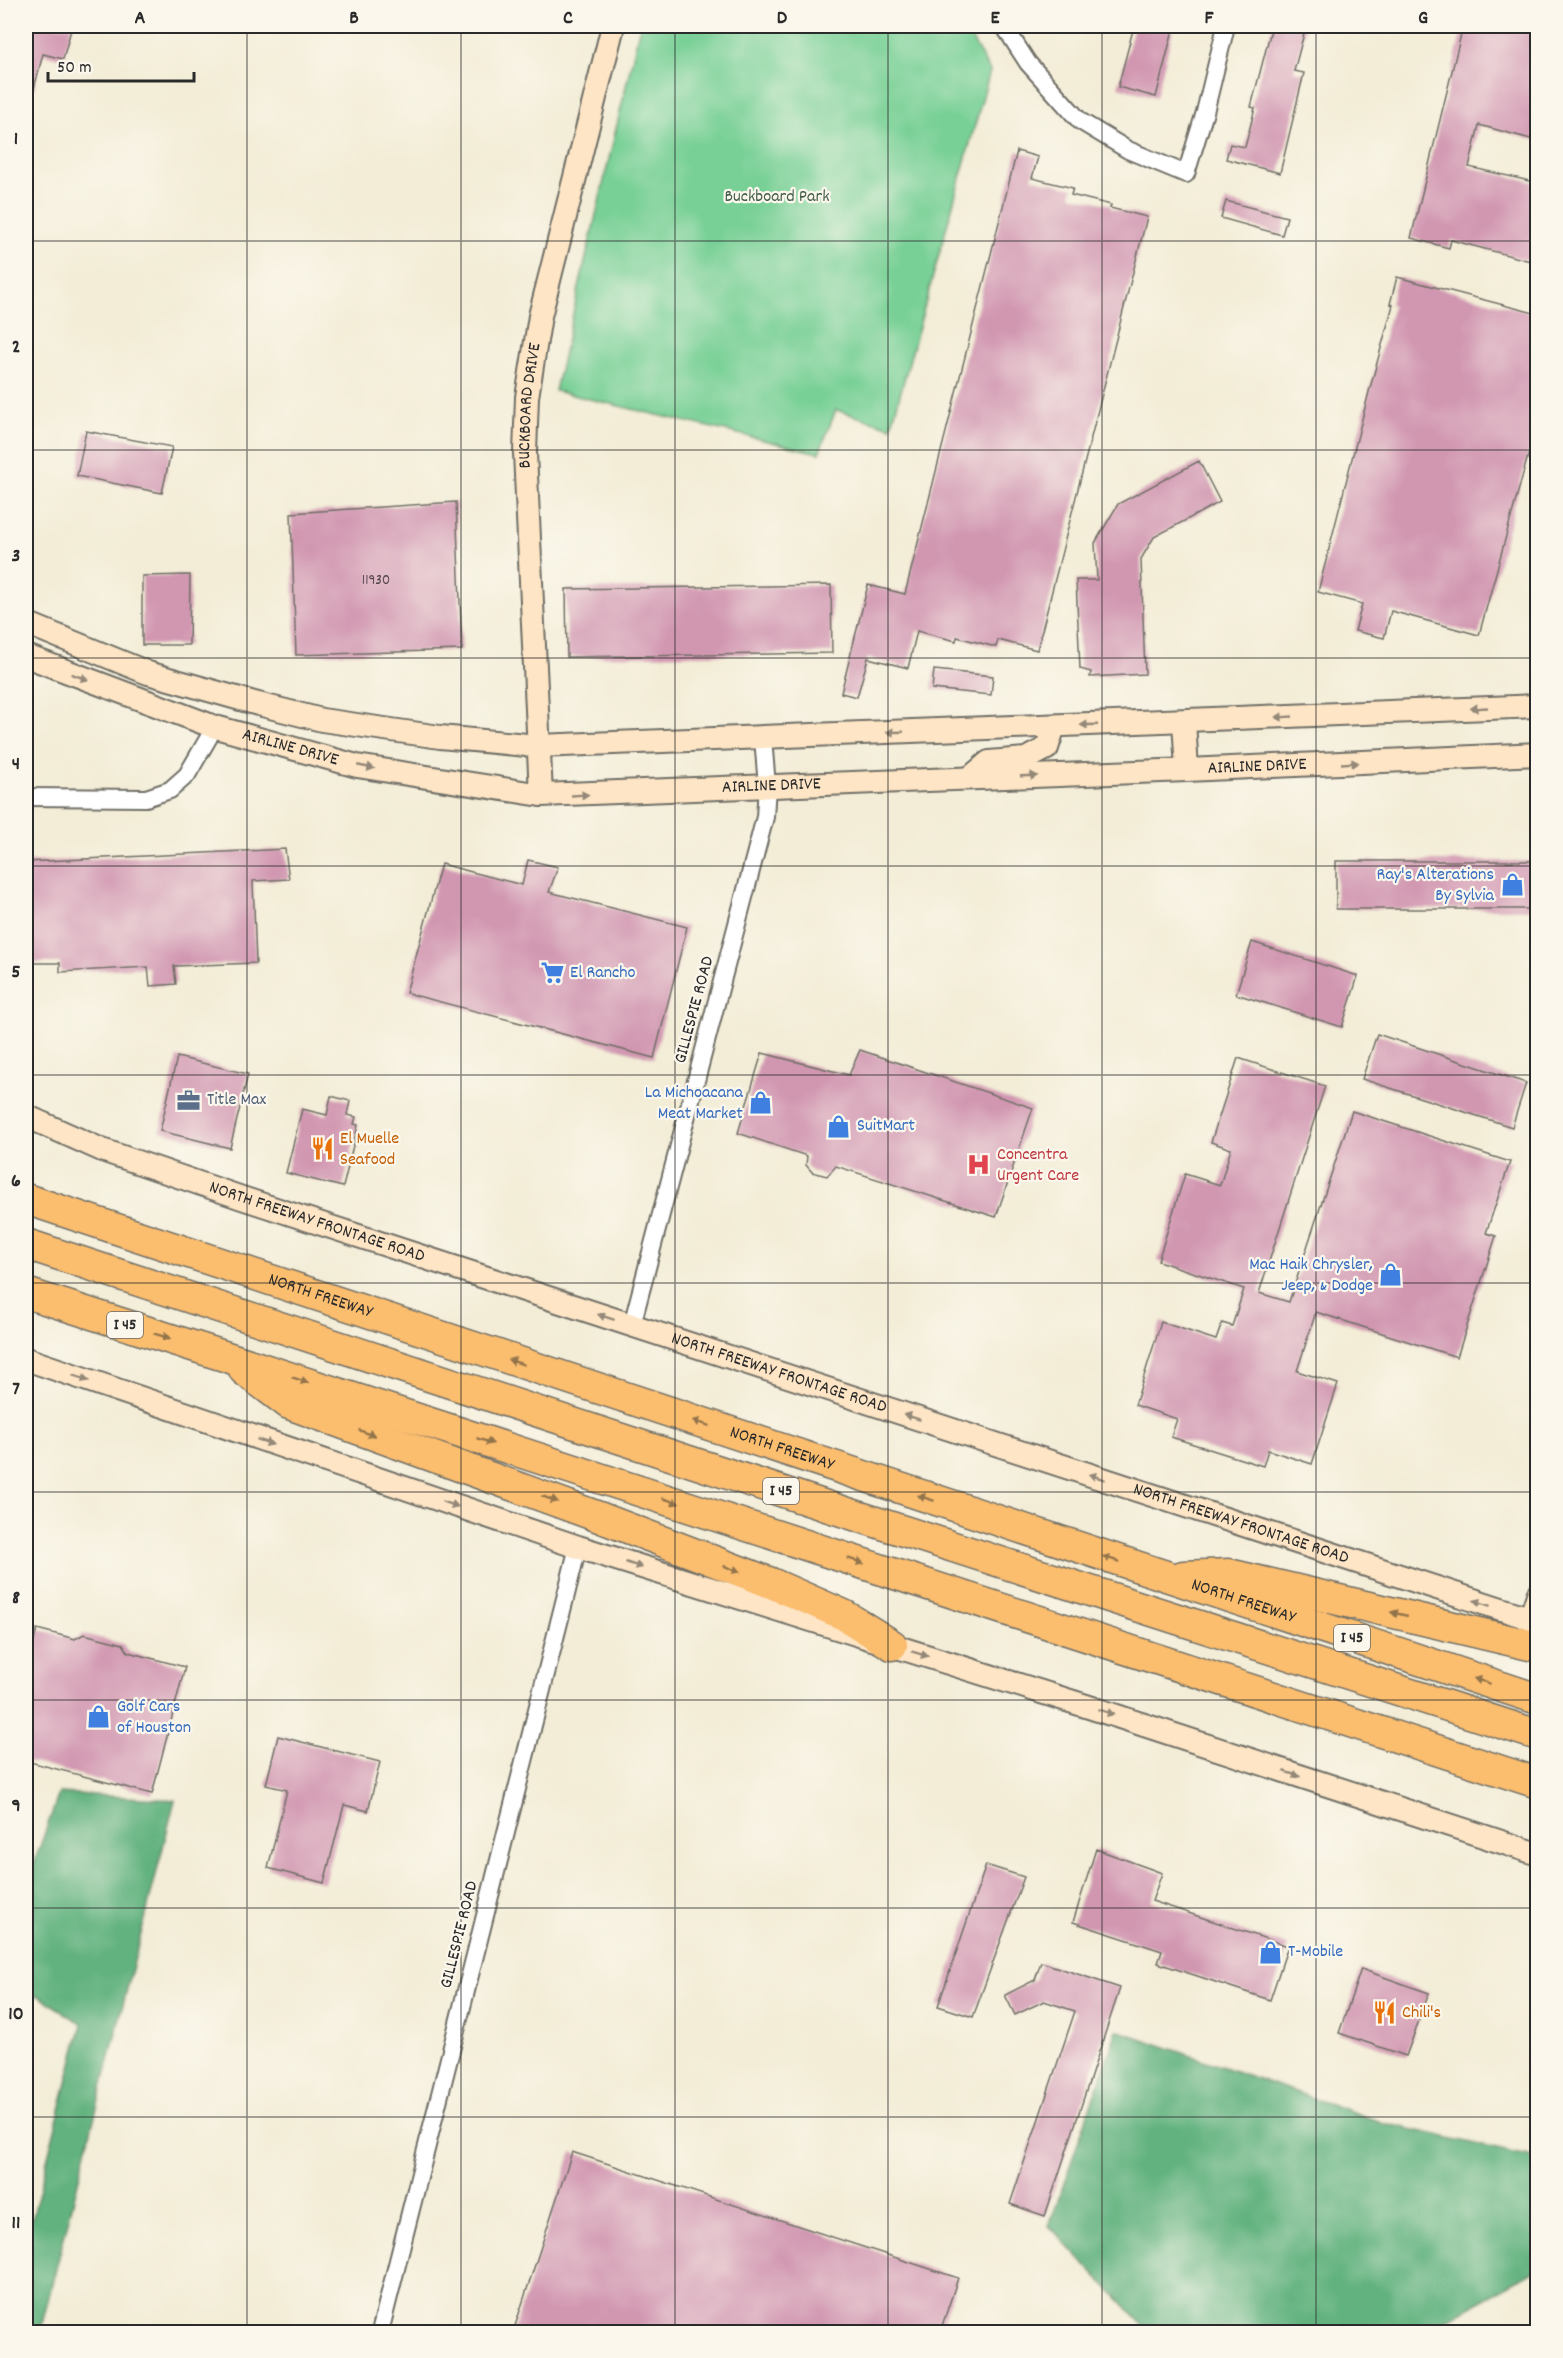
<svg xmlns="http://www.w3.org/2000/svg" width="1563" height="2358" font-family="Dekko,sans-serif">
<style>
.green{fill:#78d096;stroke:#527e60;stroke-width:1.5}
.forest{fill:#62b27f;stroke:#466e55;stroke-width:1.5}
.building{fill:#d197b1}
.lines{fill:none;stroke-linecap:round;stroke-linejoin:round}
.street-casing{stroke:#716f67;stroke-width:20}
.secondary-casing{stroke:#716f67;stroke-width:26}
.highway-casing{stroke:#716f67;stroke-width:33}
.street{stroke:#fff;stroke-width:16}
.secondary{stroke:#fde5c5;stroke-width:22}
.highway{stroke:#fbbd6e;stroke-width:30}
.oneway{fill:#948878}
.oneway2{fill:#93744c}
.grid{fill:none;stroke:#2b2b2b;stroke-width:1.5;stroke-opacity:0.55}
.labels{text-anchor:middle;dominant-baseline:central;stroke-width:4.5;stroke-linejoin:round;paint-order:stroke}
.number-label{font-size:15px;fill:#54464c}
.shield{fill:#fbf7ec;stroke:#696865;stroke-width:1.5}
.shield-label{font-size:16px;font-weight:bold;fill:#2b2b2b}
.park-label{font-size:18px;fill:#425d4b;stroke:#fbf7ec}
.street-label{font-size:18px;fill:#2b2b2b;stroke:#fbf7ec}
.shop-label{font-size:18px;fill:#366cbe;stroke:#fbf7ec;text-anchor:start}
.service-label{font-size:18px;fill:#4e5e75;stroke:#fbf7ec;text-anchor:start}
.food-label{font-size:18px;fill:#c56008;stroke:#fbf7ec;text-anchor:start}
.health-label{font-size:18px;fill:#be3a42;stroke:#fbf7ec;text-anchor:start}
.neatline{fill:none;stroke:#2b2b2b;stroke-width:2}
.grid-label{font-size:20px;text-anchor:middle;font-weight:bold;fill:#2b2b2b}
</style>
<rect width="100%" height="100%" fill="#fbf7ec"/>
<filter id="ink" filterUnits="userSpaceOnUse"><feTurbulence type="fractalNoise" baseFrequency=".0167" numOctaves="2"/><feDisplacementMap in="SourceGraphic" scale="12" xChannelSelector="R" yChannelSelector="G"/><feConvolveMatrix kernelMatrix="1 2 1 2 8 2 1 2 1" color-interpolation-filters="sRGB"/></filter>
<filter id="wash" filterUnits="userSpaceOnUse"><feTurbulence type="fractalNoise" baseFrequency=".008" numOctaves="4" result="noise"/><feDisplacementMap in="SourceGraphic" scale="24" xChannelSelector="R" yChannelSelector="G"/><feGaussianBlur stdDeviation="1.35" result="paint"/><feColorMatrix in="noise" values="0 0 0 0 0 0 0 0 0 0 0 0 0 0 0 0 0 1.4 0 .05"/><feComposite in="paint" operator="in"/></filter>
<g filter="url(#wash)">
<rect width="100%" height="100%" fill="#f3edd7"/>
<path class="green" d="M640,26H964L990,71L891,427L836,410L819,453L555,391Z"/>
<path class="forest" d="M59,1793L175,1800L40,2332H26V2242L82,2024L39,1996L26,1995V1886Z
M1117,2030L1384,2123L1537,2158V2270L1424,2332H1147L1141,2323L1049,2226Z"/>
<g id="blocks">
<path class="building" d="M26,26H72L63,59L43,54L31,100L26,99Z
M1134,26H1174L1156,97L1118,87Z
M1272,26H1306L1294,71L1304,73L1280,173L1226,159L1230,144L1245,147L1255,108L1251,107Z
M1463,26H1510L1538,33V141L1479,125L1469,167L1538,183V263L1451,240L1449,248L1411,238Z
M1017,151L1038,157L1032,178L1073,188L1071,195L1111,205L1110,208L1147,217L1037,650L998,640L996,647L957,637L956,641L917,631L908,668L868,658L857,697L841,693L868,585L905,594Z
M1226,201L1287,217L1282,235L1221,218Z
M1397,277L1538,314V403L1531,429L1535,430L1479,635L1391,611L1384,638L1355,631L1362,604L1318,592L1370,388L1393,305L1390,304Z
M86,431L172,447L162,493L77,476Z
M1199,461L1220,502L1154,537L1141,559L1145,674L1090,677L1091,672L1080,669L1076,580H1097L1095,543L1118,504Z
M456,502L462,650L296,655L291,513Z
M190,575L189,645H142V576Z
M831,585L832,653L567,657L566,589Z
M934,670L993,676L991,695L932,689Z
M285,849L289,879L253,881L256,963L174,966L176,984L150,986L148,967L60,972V963H31V945H26V897H28L26,862Z
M528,860L558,867L549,892L687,927L654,1058L406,993L441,864L522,885Z
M1336,861H1538V909H1336Z
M1252,942L1358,976L1342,1027L1236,994Z
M1377,1034L1526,1083L1512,1127L1362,1079Z
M860,1050L1033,1108L996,1217L836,1166L827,1176L812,1172L806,1165L807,1156L738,1133L762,1053L849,1075Z
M177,1057L248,1074L230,1148L160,1131Z
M1238,1058L1325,1086L1259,1293L1289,1302L1352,1111L1510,1162L1486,1233L1496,1236L1457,1357L1316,1312L1297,1371L1338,1384L1312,1464L1268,1450L1263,1466L1171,1437L1177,1419L1135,1405L1161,1322L1216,1340L1222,1323L1232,1326L1244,1289L1158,1261L1185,1174L1220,1185L1231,1149L1211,1142Z
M331,1096L350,1101L347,1115L356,1117L354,1124L358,1125L343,1187L286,1173L302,1109L327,1115Z
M37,1629L75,1639L84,1634L123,1644L128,1652L185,1667L152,1794L26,1761V1673Z
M278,1736L380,1762L368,1811L344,1805L324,1883L268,1868L287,1790L266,1785Z
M1096,1849L1162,1873L1152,1901L1288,1946L1270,2000L1158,1963L1162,1951L1073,1922Z
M986,1865L1024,1877L973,2017L938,2006Z
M1041,1962L1120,1988L1045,2216L1010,2204L1075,2011L1044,2001L1015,2015L1005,1995L1035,1980Z
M1361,1969L1429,1993L1406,2056L1339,2033Z
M572,2152L958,2278L940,2332H513Z"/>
</g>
</g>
<g filter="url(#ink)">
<use href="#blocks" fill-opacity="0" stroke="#716f67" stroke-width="1.5"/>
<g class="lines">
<defs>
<path id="street" d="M1004,26L1028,63L1080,121L1128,150L1186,174L1205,112L1226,26
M26,797L146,798L170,790L187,775L209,737L212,726
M632,1325L765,817L767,786L763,738
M380,2332L578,1547"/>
<g id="secondary">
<path d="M26,623L148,673L258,704L322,720L440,737L538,746L1538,706"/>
<path id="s1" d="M26,656L212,726L357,766L541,795L1187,770L1538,754"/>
<path d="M1184,721L1187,770"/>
<path d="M970,778L989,762L1026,759L1047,748L1054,726"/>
<path id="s2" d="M541,795L525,453L527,397L540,316L613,26"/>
<path id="s3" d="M26,1116L102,1150L242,1198L1538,1621"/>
<path d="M26,1359L578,1547L1086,1706L1538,1854"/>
<path d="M1530,1619L1538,1595"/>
</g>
<g id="highway">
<path id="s4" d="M26,1199L1538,1699"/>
<path d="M26,1244L823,1505L1538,1735"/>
<path d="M26,1293L224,1356L1538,1783"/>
<path d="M244,1370L289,1404L599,1517L771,1583L844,1615L892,1645"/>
<path d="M1183,1576L1229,1574L1538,1647"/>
</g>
</defs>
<use href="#street" class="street-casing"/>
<use href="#secondary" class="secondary-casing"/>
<use href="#highway" class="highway-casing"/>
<use href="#street" class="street"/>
<use href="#secondary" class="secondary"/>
<use href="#highway" class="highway"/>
</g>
<defs><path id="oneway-solid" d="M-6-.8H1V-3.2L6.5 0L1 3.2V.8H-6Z" transform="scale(1.5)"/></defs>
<g class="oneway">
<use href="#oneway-solid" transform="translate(80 677) rotate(21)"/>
<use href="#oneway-solid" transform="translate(1479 708) rotate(177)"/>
<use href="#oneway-solid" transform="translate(1284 717) rotate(177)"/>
<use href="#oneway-solid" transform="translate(1089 725) rotate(178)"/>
<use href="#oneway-solid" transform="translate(895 732) rotate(178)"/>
<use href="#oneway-solid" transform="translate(1350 763) rotate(-3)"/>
<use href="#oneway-solid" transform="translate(366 767) rotate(11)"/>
<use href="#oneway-solid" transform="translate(1029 776) rotate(-2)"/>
<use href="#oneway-solid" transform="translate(580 795) rotate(-3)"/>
<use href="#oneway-solid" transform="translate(606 1317) rotate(-162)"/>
<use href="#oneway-solid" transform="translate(81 1378) rotate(19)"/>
<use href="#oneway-solid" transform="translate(912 1417) rotate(-162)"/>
<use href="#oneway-solid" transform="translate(265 1442) rotate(19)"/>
<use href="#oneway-solid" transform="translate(1097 1477) rotate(-162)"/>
<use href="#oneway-solid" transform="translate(450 1504) rotate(18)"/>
<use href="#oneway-solid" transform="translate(634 1565) rotate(18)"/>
<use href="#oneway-solid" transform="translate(1482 1603) rotate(-162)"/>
<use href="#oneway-solid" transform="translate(920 1654) rotate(17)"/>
<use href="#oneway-solid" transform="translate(1106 1712) rotate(18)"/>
<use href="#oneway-solid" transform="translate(1292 1774) rotate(18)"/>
</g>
<g class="oneway2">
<use href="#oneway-solid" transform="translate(162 1336) rotate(17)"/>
<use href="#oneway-solid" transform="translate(516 1362) rotate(-162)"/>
<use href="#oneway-solid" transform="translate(300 1380) rotate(18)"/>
<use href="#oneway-solid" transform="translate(701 1423) rotate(-162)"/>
<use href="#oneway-solid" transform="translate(367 1433) rotate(20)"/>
<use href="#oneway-solid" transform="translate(485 1441) rotate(18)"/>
<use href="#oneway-solid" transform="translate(926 1498) rotate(-162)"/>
<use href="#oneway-solid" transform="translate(550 1499) rotate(20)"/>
<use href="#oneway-solid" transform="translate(671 1501) rotate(18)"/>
<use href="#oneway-solid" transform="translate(1111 1559) rotate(-162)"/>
<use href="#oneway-solid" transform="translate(856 1561) rotate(18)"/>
<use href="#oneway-solid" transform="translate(732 1569) rotate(20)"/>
<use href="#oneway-solid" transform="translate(1399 1614) rotate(-167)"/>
<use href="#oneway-solid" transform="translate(1482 1681) rotate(-162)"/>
</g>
</g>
<path class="grid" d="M247,26V2332M461,26V2332M675,26V2332M888,26V2332M1102,26V2332M1316,26V2332M26,241H1538M26,450H1538M26,658H1538M26,866H1538M26,1075H1538M26,1283H1538M26,1492H1538M26,1700H1538M26,1908H1538M26,2117H1538"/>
<defs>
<symbol id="shop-bare" viewBox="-9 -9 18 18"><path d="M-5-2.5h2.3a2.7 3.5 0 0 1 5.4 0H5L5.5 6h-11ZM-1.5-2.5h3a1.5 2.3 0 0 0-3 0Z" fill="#3f7fe0" stroke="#fbf7ec" stroke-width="2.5" paint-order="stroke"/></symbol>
<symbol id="supermarket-bare" viewBox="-9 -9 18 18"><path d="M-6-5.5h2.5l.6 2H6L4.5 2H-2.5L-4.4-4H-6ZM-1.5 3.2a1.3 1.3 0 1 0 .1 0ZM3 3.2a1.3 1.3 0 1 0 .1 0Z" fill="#3f7fe0" stroke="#fbf7ec" stroke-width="2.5" paint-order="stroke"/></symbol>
<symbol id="office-bare" viewBox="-9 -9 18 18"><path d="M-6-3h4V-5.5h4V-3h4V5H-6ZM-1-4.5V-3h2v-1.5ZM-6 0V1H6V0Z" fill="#5c6f8a" stroke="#fbf7ec" stroke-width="2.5" paint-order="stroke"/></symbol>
<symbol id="restaurant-bare" viewBox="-9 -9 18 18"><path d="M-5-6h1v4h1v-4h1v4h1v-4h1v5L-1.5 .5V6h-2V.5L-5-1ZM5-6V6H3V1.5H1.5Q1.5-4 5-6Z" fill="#e8710a" stroke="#fbf7ec" stroke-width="2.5" paint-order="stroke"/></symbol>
<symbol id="hospital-bare" viewBox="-9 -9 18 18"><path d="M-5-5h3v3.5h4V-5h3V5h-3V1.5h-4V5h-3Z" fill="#e0444e" stroke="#fbf7ec" stroke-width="2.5" paint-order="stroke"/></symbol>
</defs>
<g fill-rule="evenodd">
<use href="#shop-bare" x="1496" y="868" width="33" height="33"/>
<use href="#supermarket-bare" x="536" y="956" width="33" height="33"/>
<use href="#office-bare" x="172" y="1084" width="33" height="33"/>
<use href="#shop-bare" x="744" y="1086" width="33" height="33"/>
<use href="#shop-bare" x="822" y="1110" width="33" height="33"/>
<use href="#restaurant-bare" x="306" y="1132" width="33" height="33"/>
<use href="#hospital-bare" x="962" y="1148" width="33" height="33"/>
<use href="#shop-bare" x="1374" y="1258" width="33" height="33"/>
<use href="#shop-bare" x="82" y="1700" width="33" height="33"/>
<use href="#shop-bare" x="1254" y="1936" width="33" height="33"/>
<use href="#restaurant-bare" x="1368" y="1996" width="33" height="33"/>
</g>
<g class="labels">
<g class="number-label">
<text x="376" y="581">11930</text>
</g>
<g class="shield">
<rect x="107" y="1312" width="36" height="26" rx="4.5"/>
<rect x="763" y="1478" width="36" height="26" rx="4.5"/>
<rect x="1334" y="1625" width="36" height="26" rx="4.5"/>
</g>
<g class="shield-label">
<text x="125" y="1325">I 45</text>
<text x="781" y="1491">I 45</text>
<text x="1352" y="1638">I 45</text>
</g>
<g class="park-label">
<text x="777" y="197">Buckboard Park</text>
</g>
<g class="street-label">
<text stroke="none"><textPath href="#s2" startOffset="390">BUCKBOARD DRIVE</textPath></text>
<text stroke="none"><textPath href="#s1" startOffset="280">AIRLINE DRIVE</textPath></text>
<text stroke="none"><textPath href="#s1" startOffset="1252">AIRLINE DRIVE</textPath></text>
<text stroke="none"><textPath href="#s1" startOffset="766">AIRLINE DRIVE</textPath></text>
<text transform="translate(695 1010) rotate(-75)">GILLESPIE ROAD</text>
<text stroke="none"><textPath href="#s3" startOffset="310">NORTH FREEWAY FRONTAGE ROAD</textPath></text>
<text stroke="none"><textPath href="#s4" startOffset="310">NORTH FREEWAY</textPath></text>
<text stroke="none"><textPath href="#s3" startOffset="796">NORTH FREEWAY FRONTAGE ROAD</textPath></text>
<text stroke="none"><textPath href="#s4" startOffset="796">NORTH FREEWAY</textPath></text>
<text stroke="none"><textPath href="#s3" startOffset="1282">NORTH FREEWAY FRONTAGE ROAD</textPath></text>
<text stroke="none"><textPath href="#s4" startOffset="1282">NORTH FREEWAY</textPath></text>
<text transform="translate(460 1935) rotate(-76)">GILLESPIE ROAD</text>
</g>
<g class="shop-label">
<text x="1494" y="875" text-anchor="end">Ray's Alterations<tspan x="1494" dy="21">By Sylvia</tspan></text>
<text x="570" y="973">El Rancho</text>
<text x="743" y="1093" text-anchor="end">La Michoacana<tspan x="743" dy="21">Meat Market</tspan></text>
<text x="857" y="1126">SuitMart</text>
<text x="1373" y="1265" text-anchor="end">Mac Haik Chrysler,<tspan x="1373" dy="21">Jeep, &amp; Dodge</tspan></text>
<text x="117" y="1707">Golf Cars<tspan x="117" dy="21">of Houston</tspan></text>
<text x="1288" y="1952">T-Mobile</text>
</g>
<g class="service-label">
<text x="207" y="1100">Title Max</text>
</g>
<g class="food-label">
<text x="340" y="1139">El Muelle<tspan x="340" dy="21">Seafood</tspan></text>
<text x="1402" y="2013">Chili's</text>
</g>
<g class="health-label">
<text x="997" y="1155">Concentra<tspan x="997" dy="21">Urgent Care</tspan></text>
</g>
</g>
<rect width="1563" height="2358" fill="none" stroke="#fbf7ec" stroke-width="66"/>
<path d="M48 72v9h146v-9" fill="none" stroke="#2b2b2b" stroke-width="3"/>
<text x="57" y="72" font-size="18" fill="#2b2b2b" stroke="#fbf7ec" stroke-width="4.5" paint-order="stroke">50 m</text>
<rect x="33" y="33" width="1497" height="2292" class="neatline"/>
<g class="grid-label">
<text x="140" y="23">A</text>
<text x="354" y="23">B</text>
<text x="568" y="23">C</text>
<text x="782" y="23">D</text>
<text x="995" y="23">E</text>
<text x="1209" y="23">F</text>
<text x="1423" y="23">G</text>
<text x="16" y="144">1</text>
<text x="16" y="352">2</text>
<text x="16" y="561">3</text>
<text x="16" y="769">4</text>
<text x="16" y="977">5</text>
<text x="16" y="1186">6</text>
<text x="16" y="1394">7</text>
<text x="16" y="1603">8</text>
<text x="16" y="1811">9</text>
<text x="16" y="2019">10</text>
<text x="16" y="2228">11</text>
</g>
</svg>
